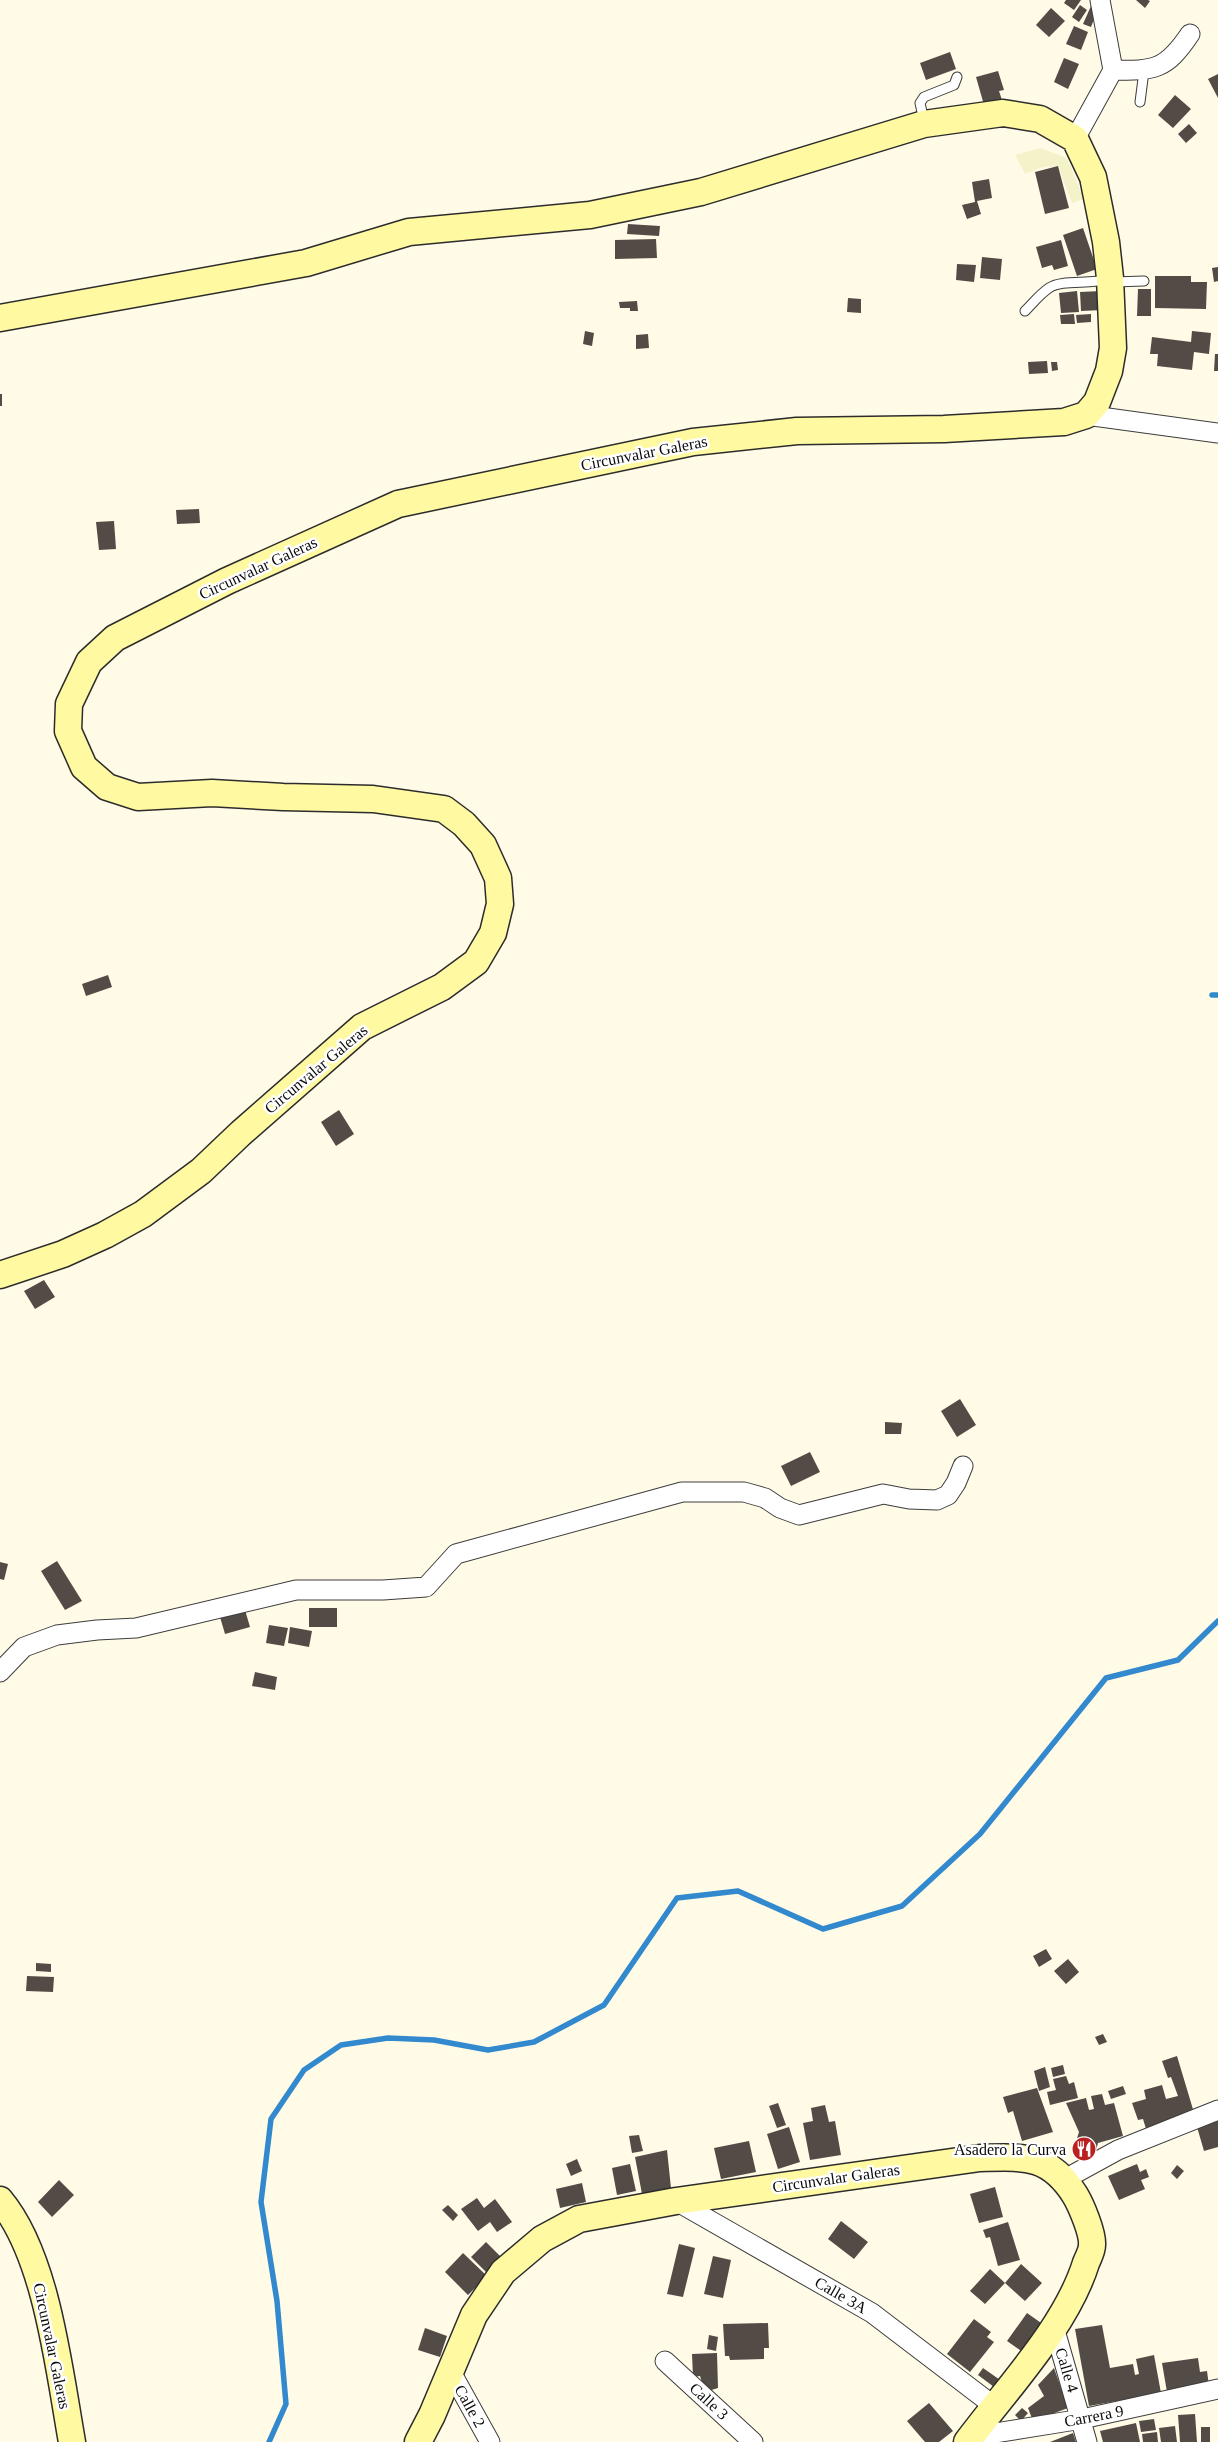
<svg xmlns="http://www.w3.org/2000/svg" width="1218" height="2442" font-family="Georgia,serif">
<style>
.farmland{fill:#f4f2c8}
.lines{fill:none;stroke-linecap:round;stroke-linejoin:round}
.stream{stroke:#3289ce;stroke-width:5.5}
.building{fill:#534c46}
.service-casing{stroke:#3d3d3d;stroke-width:11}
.minor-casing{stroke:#3d3d3d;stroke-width:21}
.secondary-casing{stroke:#2c2c2c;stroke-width:29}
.service{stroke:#fff;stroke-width:9}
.minor{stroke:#fff;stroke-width:19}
.secondary{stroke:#fff9a2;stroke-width:26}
.labels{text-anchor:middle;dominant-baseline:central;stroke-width:5;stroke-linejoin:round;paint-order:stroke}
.street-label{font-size:16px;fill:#0a0a0a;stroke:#fff}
.poi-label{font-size:16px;fill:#0a0a0a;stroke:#fff;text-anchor:end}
</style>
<rect width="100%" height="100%" fill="#fffbe7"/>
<path class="farmland" d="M1040,148L1067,158L1084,199L1072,203L1058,166L1043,167L1025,174L1015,155Z"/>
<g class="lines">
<path class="stream" d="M1212,995H1218
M269,2442L286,2404L277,2301L261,2202L271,2119L304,2070L341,2045L388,2038L434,2040L488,2050L534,2042L604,2005L677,1898L738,1891L823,1929L902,1906L980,1834L1106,1678L1178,1660L1218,1621"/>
</g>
<path class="building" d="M1066,0H1081L1074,10L1064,3Z
M1136,0H1148L1150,1L1145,8Z
M1080,5L1087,10L1079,22L1072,17Z
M1091,6L1098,9L1091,27L1083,24Z
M1051,8L1065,21L1049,37L1036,25Z
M1074,26L1088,32L1081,50L1066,44Z
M950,52L956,69L926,80L920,63Z
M1064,58L1079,64L1068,89L1054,82Z
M998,71L1004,90L999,91L1002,100L984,105L976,77Z
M1218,74V98L1208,79Z
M1175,95L1191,109L1173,128L1158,115Z
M1189,124L1197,133L1186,143L1178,134Z
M1058,166L1069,208L1045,214L1035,172Z
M989,179L992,198L977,201L981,214L967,219L962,205L975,202L972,182Z
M628,224L660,226L659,236L627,234Z
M1083,228L1097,269L1077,276L1063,235Z
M656,239L657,258L615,259V240Z
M1061,240L1068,266L1054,270L1052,265L1042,268L1036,247Z
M982,257L1002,259L1000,280L980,278Z
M957,264L976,265L974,282L956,280Z
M1218,267V281L1214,282L1212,268Z
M1155,276H1191V282H1207L1206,309L1155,308Z
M1138,289H1151V316H1137Z
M1077,291L1079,312L1061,313L1059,293Z
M1101,291L1103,310L1081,311L1080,292Z
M848,298L861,299V313L847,312Z
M637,301L638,311H630V308H620L619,302Z
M1074,314L1075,324H1061L1060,315Z
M1091,314V322L1077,323L1076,315Z
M585,331L594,333L592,346L583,344Z
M1192,331L1211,333L1209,354L1194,352L1192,370L1157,366L1158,354H1150L1152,337L1191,342Z
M648,334L649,348L636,349V335Z
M1215,354H1218V371H1214Z
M1047,361L1048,373L1029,374L1028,362Z
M1051,362H1057L1058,370L1052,371Z
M0,394H2V406H0Z
M199,509L200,523L177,524L176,510Z
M114,521L116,549L99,550L96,522Z
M108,975L112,987L86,996L82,984Z
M339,1110L354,1134L336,1146L321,1122Z
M44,1280L55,1297L35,1309L24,1291Z
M960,1399L976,1425L957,1437L941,1411Z
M885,1422L902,1423L901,1434H885Z
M810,1452L820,1472L791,1486L781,1466Z
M57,1561L82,1601L65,1610L41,1571Z
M0,1562L8,1564L4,1580L0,1579Z
M309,1608H337V1627H309Z
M245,1610L250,1627L225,1634L220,1617Z
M269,1625L288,1628L284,1646L266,1643Z
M290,1627L312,1631L309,1647L288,1643Z
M255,1672L277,1677L275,1690L252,1686Z
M1046,1949L1052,1959L1039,1967L1033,1956Z
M1068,1959L1079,1972L1066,1984L1054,1971Z
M36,1963L51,1964V1972L36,1971Z
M27,1976L54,1977L53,1992L26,1991Z
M1103,2034L1107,2042L1099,2045L1095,2037Z
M1177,2056L1195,2116L1147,2132L1143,2119L1138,2120L1132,2103L1146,2099L1144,2090L1162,2085L1166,2099L1178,2096L1171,2077L1168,2078L1162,2061Z
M1063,2065L1065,2074L1053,2077L1051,2068Z
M1045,2067L1050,2087L1039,2091L1034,2071Z
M1066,2076L1069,2084L1074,2082L1078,2098L1050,2105L1047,2092L1056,2090L1053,2079Z
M1123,2086L1126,2094L1111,2099L1108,2091Z
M1037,2088L1053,2132L1022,2141L1013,2111L1008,2113L1003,2097Z
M1102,2094L1105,2105L1114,2103L1123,2136L1098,2143L1093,2162L1073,2151L1079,2132L1066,2103L1086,2098L1089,2110L1094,2109L1091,2096Z
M778,2103L786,2125L777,2128L769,2106Z
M825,2105L829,2122L835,2121L841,2155L810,2160L803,2123L813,2121L811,2108Z
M1218,2121V2147L1204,2151L1197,2127Z
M789,2127L800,2162L778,2169L767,2134Z
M639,2135L643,2151L632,2153L629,2136Z
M749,2141L756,2172L721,2179L714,2148Z
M667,2150L671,2188L642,2194L635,2157Z
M577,2159L582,2171L571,2176L566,2164Z
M630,2164L636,2191L617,2195L612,2168Z
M1137,2164L1140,2172L1146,2169L1149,2177L1141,2180L1145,2189L1119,2200L1108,2176Z
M1177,2165L1184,2171L1177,2179L1171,2173Z
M59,2180L74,2195L52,2217L38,2202Z
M582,2183L586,2202L560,2208L556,2189Z
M995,2187L1003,2217L979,2223L970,2194Z
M477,2198L484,2208L495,2199L512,2222L497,2232L490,2222L478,2231L461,2209Z
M448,2205L458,2215L453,2221L442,2210Z
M841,2221L868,2242L854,2259L828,2239Z
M1008,2222L1020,2260L998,2266L990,2237L986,2238L983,2230Z
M486,2242L504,2260L489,2275L471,2257Z
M679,2244L695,2248L683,2297L667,2294Z
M463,2253L487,2276L468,2295L445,2272Z
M713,2256L731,2260L723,2298L704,2294Z
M1021,2264L1042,2283L1025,2301L1005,2283Z
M990,2269L1005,2283L985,2304L970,2291Z
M1027,2313L1044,2325L1024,2353L1007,2341Z
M974,2319L991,2332L987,2337L994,2342L970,2372L947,2354Z
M768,2323L769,2348H764V2359L730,2360L729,2356H725L723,2324Z
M1102,2325L1110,2368L1133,2364L1135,2375L1139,2374L1136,2359L1154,2355L1161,2393L1089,2406L1075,2329Z
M425,2328L447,2336L440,2357L418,2350Z
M709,2335L718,2337L716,2351L707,2349Z
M717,2353L718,2388L705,2392L700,2376L693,2377L692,2354Z
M1198,2358L1200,2372L1207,2371L1209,2386L1167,2392L1162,2363Z
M983,2368L1003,2382L998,2390L978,2375Z
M1054,2368L1068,2408L1033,2421L1028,2408L1044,2396L1038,2385Z
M929,2403L953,2431L939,2442H925L907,2421Z
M1022,2408L1028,2413L1021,2421L1015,2415Z
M1195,2414L1197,2442H1180L1178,2415Z
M1154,2419L1156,2430L1141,2432L1139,2421Z
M1136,2423L1140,2442H1103L1100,2431Z
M1175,2426L1177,2442H1161L1159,2428Z
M1201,2427H1210V2442H1201Z
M1157,2432L1158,2442H1143L1142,2434Z
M1073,2433L1076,2442H1050Z"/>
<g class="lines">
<defs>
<path id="service" d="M1140,102L1144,71
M924,121L920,103L924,97L954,85L957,77
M1113,282L1144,281
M1025,311C1033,303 1040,294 1049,288C1062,279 1090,285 1108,279"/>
<path id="minor" d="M1113,70C1154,71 1166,70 1190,34
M1075,139L1113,70L1100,0
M1086,415L1218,433
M0,1672L24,1647L57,1635L97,1630L136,1628L296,1590H383L426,1587L456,1554L682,1492H744L765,1498L780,1508L799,1515L883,1494L909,1499L937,1500L948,1495L956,1483L963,1466
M1065,2179L1118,2150L1218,2110
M676,2201L872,2313L994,2406
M1054,2327L1087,2442
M665,2361L753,2442
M450,2370L490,2442
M970,2437L1082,2419L1218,2389"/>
<path id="secondary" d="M0,318L306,263L409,232L590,215L701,192L924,124L1003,113L1040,119L1075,139L1093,177L1106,242L1110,278L1113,348L1109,371L1097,402L1086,415L1064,422L944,429L797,431L693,442L398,504L227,581L115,638L89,662L69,704L68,731L84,767L107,787L138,797L212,793L283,797L373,799L444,809L464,824L483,845L498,878L500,904L493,933L476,962L442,987L362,1027L241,1133L201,1171L143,1214L105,1235L63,1254L0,1275
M0,2200C47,2256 59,2370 72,2442
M418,2442L432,2415L474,2315L503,2272L542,2239L579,2219L676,2201L980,2158C1024,2157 1049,2154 1075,2195C1081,2205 1093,2233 1092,2245C1092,2251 1088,2258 1086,2263C1066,2327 1007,2388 967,2442"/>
</defs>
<use href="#service" class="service-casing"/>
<use href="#minor" class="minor-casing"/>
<use href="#secondary" class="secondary-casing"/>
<use href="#service" class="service"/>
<use href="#minor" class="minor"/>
<use href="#secondary" class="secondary"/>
</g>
<defs>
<symbol id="restaurant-disc" viewBox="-11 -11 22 22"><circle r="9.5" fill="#ba2222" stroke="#fff"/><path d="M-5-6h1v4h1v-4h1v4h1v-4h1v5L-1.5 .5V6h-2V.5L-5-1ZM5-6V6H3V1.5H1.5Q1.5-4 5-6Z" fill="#fff"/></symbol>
</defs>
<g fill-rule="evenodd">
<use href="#restaurant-disc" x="1070" y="2135" width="28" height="28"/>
</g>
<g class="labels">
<g class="street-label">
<text transform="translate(644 453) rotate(-11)">Circunvalar Galeras</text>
<text transform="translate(258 568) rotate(-25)">Circunvalar Galeras</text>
<text transform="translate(316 1069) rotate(-40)">Circunvalar Galeras</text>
<text transform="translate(836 2178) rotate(-8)">Circunvalar Galeras</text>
<text transform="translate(841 2295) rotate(30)">Calle 3A</text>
<text transform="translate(52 2346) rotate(78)">Circunvalar Galeras</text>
<text transform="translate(1067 2370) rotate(73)">Calle 4</text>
<text transform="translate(709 2401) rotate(43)">Calle 3</text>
<text transform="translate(470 2406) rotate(61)">Calle 2</text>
<text transform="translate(1094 2416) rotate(-11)">Carrera 9</text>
</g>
<g class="poi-label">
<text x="1066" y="2149">Asadero la Curva</text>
</g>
</g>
</svg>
